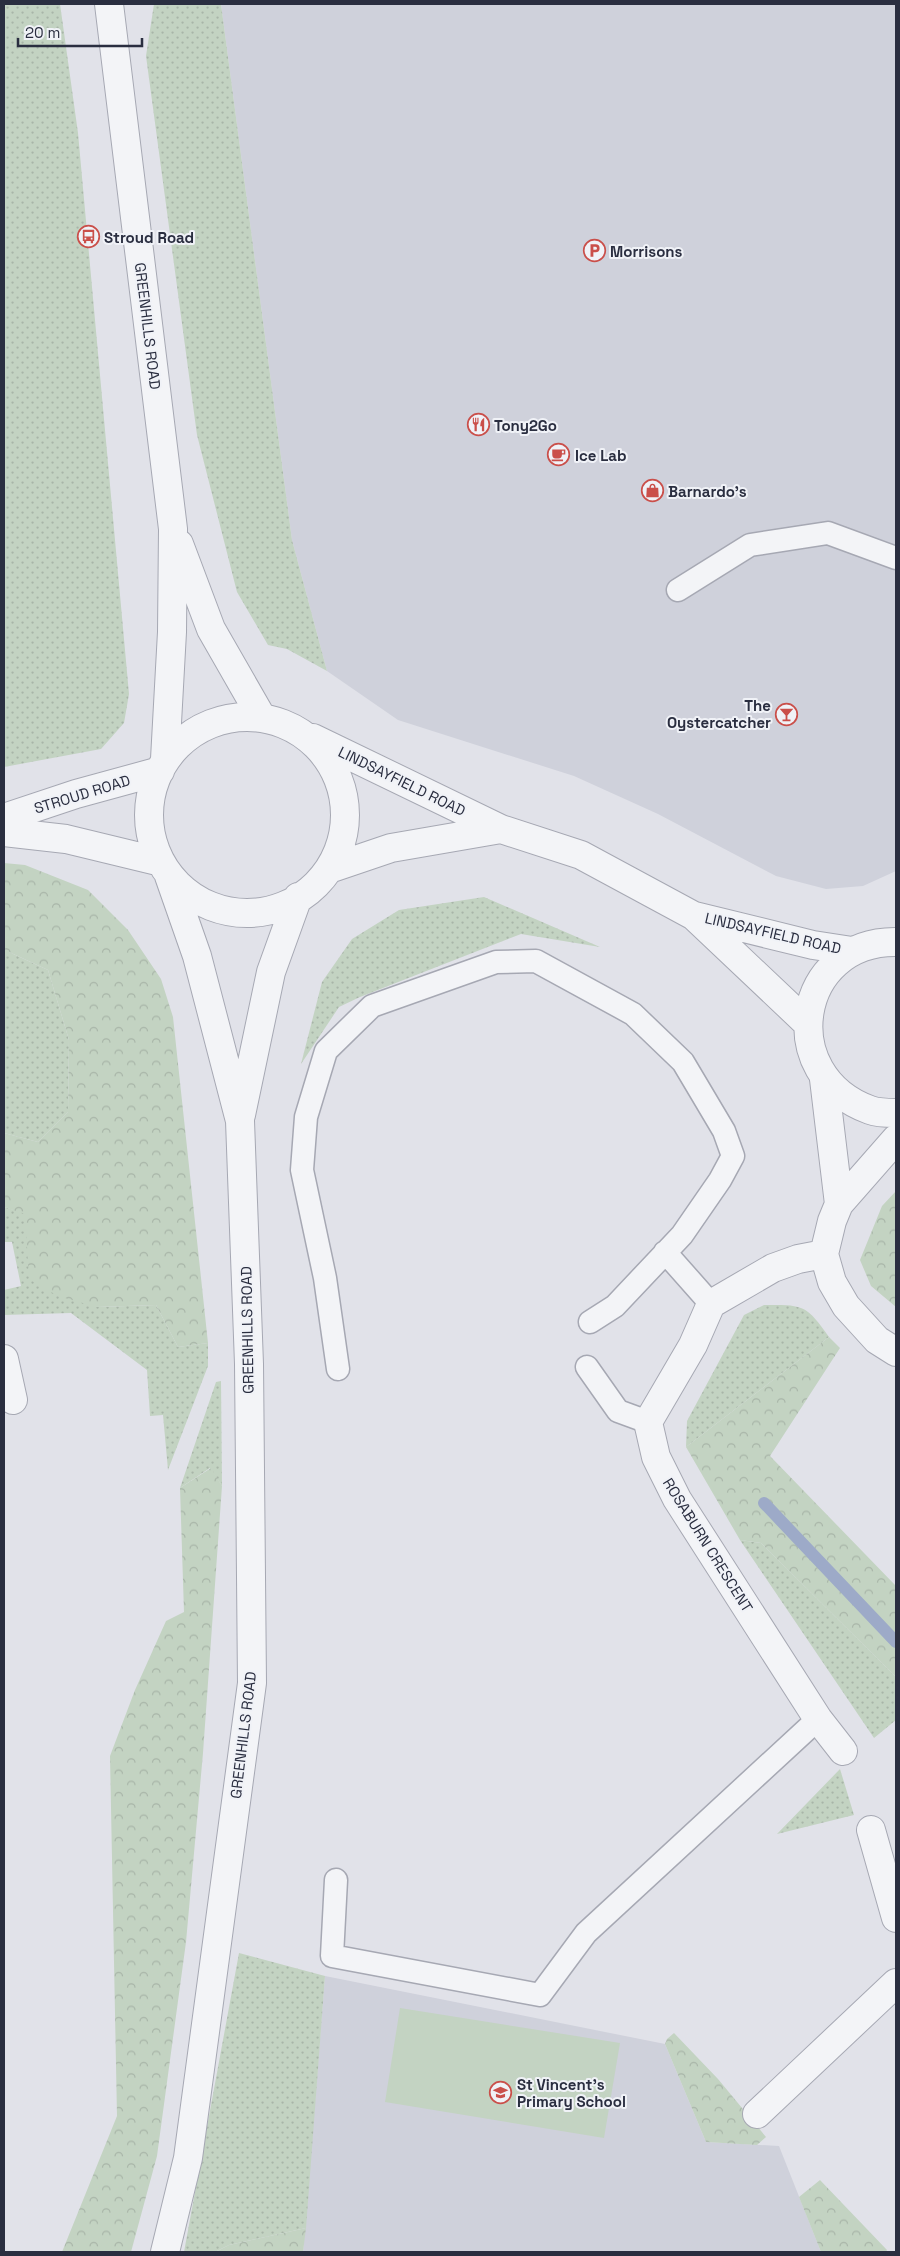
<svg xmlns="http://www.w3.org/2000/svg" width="900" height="2256" font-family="'Space Grotesk',sans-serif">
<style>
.built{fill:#cfd1db}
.grass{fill:url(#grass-dots)}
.forest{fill:url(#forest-crowns)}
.pitch{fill:#c3d3c2}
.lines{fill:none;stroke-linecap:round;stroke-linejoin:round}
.stream{stroke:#9daac8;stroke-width:12}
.service-casing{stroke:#a6a8b3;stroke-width:25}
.minor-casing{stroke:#a6a8b3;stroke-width:30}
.tertiary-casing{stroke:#a6a8b3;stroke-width:30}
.service{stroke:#f3f4f7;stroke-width:22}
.minor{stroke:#f3f4f7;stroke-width:28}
.tertiary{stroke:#f3f4f7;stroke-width:28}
.labels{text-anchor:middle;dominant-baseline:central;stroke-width:4;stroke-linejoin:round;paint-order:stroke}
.poi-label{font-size:15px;font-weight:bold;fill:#2a2e40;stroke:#f0f2f7;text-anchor:start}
.street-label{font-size:15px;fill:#2a2e40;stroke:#f0f2f7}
</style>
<defs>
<pattern id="grass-dots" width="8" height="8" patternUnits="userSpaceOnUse" patternTransform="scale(1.25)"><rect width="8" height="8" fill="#c3d3c2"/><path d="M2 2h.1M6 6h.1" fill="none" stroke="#a8b5a8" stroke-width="1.8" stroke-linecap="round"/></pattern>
<pattern id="forest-crowns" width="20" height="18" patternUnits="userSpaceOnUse" patternTransform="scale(1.25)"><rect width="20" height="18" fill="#c3d3c2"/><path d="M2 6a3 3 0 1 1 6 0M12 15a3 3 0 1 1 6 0" fill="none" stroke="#a8b5a8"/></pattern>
</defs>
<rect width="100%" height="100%" fill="#e1e2e9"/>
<path class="built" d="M221,4H896V871L863,886L826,889L776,876L658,814L574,776L398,720L327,671L292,540Z
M325,1976L665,2044L706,2142L779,2146L821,2252H303Z"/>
<path class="grass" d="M4,4H60L78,133L129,694L124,723L101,749L4,767Z
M154,4H221L292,540L327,671L287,649L268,645L237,592L197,435L146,56Z
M484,897L600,947L521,934L360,997L339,1007L301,1064L322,982L352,939L399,910Z
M4,952H9L48,970L69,1040L68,1112L38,1142L4,1133Z
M4,1207L25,1213L97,1307L156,1305L178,1347L208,1343V1366L168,1470L163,1415L150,1416L147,1370L71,1313L4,1315V1290L21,1286L12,1242H4Z
M764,1305C803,1305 806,1304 829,1337L686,1447L687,1421L744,1315Z
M221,1381L222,1486L210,1468L180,1488L216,1382Z
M740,1540L761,1543L896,1677V1720L874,1738Z
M840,1769L854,1815L777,1834Z
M239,1953L325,1976L306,2228L229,2245L215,2252H184Z"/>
<path class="forest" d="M4,863L25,865L88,890L128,930L161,979L173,1017L208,1343L178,1347L156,1305L97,1307L58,1296L29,1279L25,1214L4,1207V1133L38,1142L68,1112L69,1040L48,970L9,952H4Z
M896,1191V1307L871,1286L860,1260L882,1206Z
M829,1337L840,1348L770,1456L896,1586V1677L761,1543L740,1540L686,1447Z
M211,1468L222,1486L203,1753L186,1942L157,2156L131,2252H62L117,2116L110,1756L135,1690L166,1621L184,1612L180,1488Z
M674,2033L718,2079L766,2137L757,2145L706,2142L665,2044L667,2039Z
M820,2180L887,2250L886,2252H821L799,2197Z
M306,2228L303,2252H215L229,2245Z"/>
<path class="pitch" d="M400,2008L620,2043L604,2138L385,2102Z"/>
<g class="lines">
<path class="stream" d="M764,1503L896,1642"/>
<defs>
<path id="service" d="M678,590L750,545L828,533L896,558
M665,1252L711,1304
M587,1367L618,1411L648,1422
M338,1369L325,1278L302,1170L306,1117L326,1051L372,1006L496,962L536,961L633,1014L683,1062L724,1131L733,1156L720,1180L682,1235L615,1306L590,1322
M336,1880L332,1956L540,1995L586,1933L818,1719"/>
<path id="minor" d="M824,1079L839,1204
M896,1139L839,1204L832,1221L824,1254L832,1282L846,1306L877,1340L896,1352
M824,1254L798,1259L773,1268L711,1304L693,1345L648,1422L656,1457L677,1499L818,1719L843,1751
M4,1359L13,1400
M871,1830L896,1918
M757,2114L896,1983"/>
<path id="tertiary" d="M109,4L173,529L172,632L165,759
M179,544L211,629L262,718
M149 815a98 98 0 1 1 196 0a98 98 0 1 1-196 0Z
M313,738L501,829L581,855L694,916L807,1023
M4,818L76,794L160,771
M4,832L66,839L161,862
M329,869L391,848L501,829
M695,916L813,945L852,951
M896,942C796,941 774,1075 870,1110C878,1113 888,1113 896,1113
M241,1115L271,972L298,897
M165,2252L188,2158L252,1683L249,1364L240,1121L197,956L169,876"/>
</defs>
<use href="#service" class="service-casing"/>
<use href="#minor" class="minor-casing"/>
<use href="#tertiary" class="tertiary-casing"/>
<use href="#service" class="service"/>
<use href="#minor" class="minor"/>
<use href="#tertiary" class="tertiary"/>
</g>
<defs>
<symbol id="bus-ring" viewBox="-11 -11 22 22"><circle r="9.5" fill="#f0f2f7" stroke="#ca4f4a" stroke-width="1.5"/><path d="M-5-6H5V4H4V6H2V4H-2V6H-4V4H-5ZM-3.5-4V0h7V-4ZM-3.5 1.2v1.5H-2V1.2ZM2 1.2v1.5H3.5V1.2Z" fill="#ca4f4a"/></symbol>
<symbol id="parking-ring" viewBox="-11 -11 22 22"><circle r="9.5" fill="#f0f2f7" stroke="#ca4f4a" stroke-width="1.5"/><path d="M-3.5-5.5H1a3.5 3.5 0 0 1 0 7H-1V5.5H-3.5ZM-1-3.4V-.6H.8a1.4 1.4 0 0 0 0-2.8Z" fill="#ca4f4a"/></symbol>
<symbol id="restaurant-ring" viewBox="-11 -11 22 22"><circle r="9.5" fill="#f0f2f7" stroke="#ca4f4a" stroke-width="1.5"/><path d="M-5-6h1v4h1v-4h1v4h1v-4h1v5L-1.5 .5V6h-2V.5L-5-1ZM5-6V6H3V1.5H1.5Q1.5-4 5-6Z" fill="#ca4f4a"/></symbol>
<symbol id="cafe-ring" viewBox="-11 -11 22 22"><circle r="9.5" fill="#f0f2f7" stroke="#ca4f4a" stroke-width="1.5"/><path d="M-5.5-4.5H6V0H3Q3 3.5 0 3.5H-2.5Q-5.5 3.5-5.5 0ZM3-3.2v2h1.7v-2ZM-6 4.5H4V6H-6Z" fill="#ca4f4a"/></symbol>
<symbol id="shop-ring" viewBox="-11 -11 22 22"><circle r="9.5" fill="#f0f2f7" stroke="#ca4f4a" stroke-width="1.5"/><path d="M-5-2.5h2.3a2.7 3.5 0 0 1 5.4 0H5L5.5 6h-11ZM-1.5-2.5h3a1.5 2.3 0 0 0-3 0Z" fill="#ca4f4a"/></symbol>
<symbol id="bar-ring" viewBox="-11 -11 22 22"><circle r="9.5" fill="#f0f2f7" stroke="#ca4f4a" stroke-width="1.5"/><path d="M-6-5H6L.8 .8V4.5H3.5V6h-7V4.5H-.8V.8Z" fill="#ca4f4a"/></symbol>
<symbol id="school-ring" viewBox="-11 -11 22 22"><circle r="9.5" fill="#f0f2f7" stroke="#ca4f4a" stroke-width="1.5"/><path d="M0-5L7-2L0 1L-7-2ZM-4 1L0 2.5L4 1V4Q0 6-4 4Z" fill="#ca4f4a"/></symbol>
</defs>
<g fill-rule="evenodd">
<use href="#bus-ring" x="76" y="224" width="25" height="25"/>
<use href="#parking-ring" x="582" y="238" width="25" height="25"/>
<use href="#restaurant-ring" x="466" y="412" width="25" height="25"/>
<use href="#cafe-ring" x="546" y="442" width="25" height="25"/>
<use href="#shop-ring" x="640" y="478" width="25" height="25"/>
<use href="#bar-ring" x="774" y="702" width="25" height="25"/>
<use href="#school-ring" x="488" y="2080" width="25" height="25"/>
</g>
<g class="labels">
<g class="poi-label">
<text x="104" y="237">Stroud Road</text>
<text x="610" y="251">Morrisons</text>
<text x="494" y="425">Tony2Go</text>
<text x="575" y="455">Ice Lab</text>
<text x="668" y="491">Barnardo's</text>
<text x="771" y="705" text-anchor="end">The<tspan x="771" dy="17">Oystercatcher</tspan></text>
<text x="517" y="2084">St Vincent's<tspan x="517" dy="17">Primary School</tspan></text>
</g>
<g class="street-label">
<text transform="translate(148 326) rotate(83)">GREENHILLS ROAD</text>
<text transform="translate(402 781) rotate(26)">LINDSAYFIELD ROAD</text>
<text transform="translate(82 794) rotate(-17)">STROUD ROAD</text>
<text transform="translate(773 933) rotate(13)">LINDSAYFIELD ROAD</text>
<text transform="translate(247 1330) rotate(-91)">GREENHILLS ROAD</text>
<text transform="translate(708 1545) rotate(58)">ROSABURN CRESCENT</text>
<text transform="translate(243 1735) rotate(-83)">GREENHILLS ROAD</text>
</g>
</g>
<rect width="900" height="2256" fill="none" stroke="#2a2e40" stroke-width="10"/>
<path d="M18 38v8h124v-8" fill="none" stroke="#2a2e40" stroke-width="2.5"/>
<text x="25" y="38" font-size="15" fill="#2a2e40" stroke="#f0f2f7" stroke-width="4" paint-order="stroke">20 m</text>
</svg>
